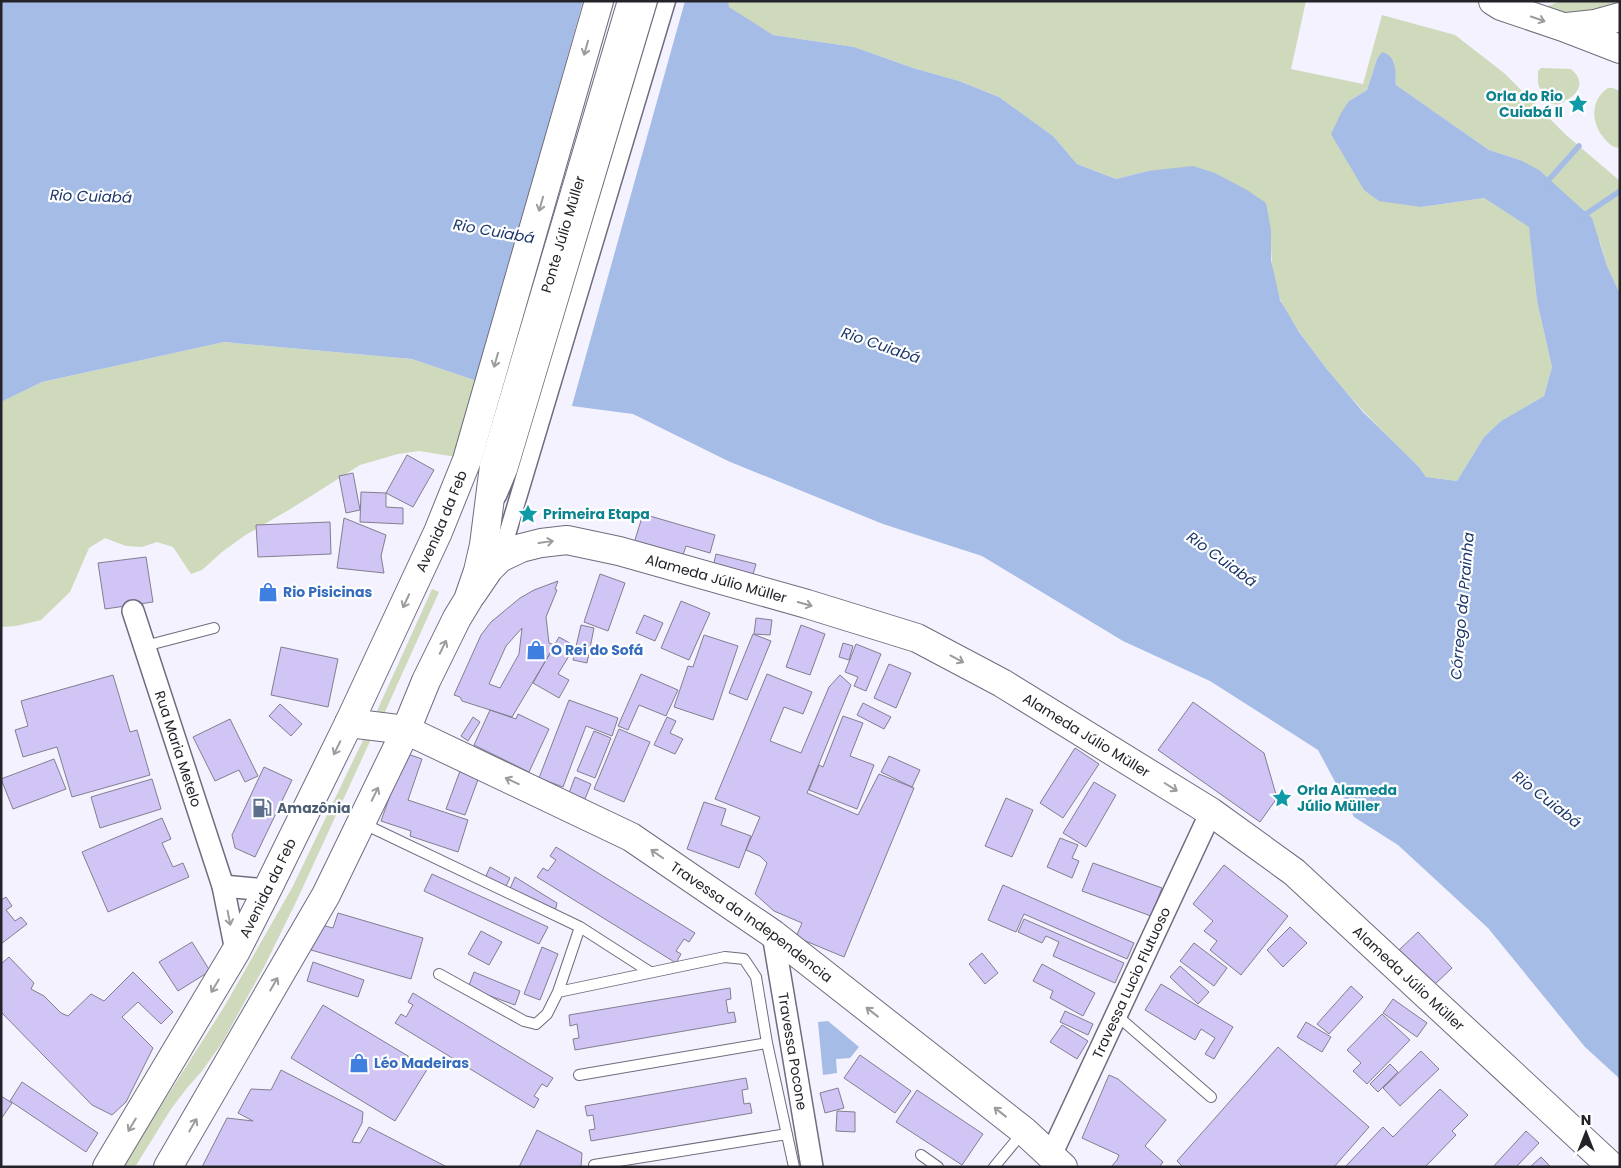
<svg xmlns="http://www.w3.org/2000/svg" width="1621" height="1168" font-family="Poppins,sans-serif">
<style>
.green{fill:#cedabb}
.water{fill:#a4bce6}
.pier{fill:#f4f2fe}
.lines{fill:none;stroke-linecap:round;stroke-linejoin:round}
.stream{stroke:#a4bce6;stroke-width:5.5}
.building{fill:#d0c5f4;stroke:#837e91;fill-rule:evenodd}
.service-casing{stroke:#706c7e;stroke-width:12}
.pedestrian-casing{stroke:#706c7e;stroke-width:19}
.minor-casing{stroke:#706c7e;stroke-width:24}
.secondary-casing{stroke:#706c7e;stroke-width:30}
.primary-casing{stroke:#706c7e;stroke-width:30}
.service{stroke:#fff;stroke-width:10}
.pedestrian{stroke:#fff;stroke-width:16}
.minor{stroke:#fff;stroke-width:21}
.secondary{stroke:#fff;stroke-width:28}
.primary{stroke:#fff;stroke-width:28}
.oneway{stroke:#9c9c9f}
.labels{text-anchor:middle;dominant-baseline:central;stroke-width:4.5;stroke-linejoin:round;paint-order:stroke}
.culture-label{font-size:14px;font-weight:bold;fill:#0d838f;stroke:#fff;text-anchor:start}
.street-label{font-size:14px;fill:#24232a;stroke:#fff}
.shop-label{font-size:14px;font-weight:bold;fill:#366cbe;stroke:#fff;text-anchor:start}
.service-label{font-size:14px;font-weight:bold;fill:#4e5e75;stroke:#fff;text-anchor:start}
.water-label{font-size:15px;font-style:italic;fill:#1c386b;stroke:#fff}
</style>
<rect width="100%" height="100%" fill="#f4f2fe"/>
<path class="green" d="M728,1H1306L1291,69L1363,84L1382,15L1455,35L1504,73L1566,135L1620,181V294L1607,266L1600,242L1520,160L1489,150L1396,85L1394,61L1377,59L1367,90L1349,101L1351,167L1364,190L1421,207L1484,198L1530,227L1537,301L1552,367L1544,396L1501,421L1484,437L1457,481L1426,477L1419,467C1381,430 1345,394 1314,352C1302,336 1289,319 1281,301C1271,280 1271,253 1271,230L1148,171L1116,179L1077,164L1053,136L999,97L959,81L913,68L854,47L773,35L728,7Z
M1560,1H1620V38L1521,12L1551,5Z
M1541,68L1571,69C1590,85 1573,99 1557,105L1544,102L1538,83V71Z
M1608,88H1613L1620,91V148C1613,148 1608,143 1604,138C1591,123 1590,100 1608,88Z
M224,342L412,359L477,381L456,457L419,451L398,454L360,465L292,508L244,536L222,552L202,570L191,574L173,547L157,542L142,547L126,546L105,538L89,548L70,592L41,620L16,626L1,627V402L42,382Z
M432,589L439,592L384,714L377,711Z
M365,736L372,737L297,900L265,965L222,1043L202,1071L187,1088L171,1109L135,1167H122L224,1007L293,886Z"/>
<path class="water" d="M1,1H728L729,7L773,35L854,47L913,68L959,81L999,97L1053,136L1077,164L1116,179L1148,171L1193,166L1215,173L1247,190L1266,203L1271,230V260L1280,300L1299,332L1326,368L1363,412L1419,467L1426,477L1457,481L1484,437L1501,421L1544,396L1552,367L1537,301L1529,227L1484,198L1421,207L1379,201L1364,190L1331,134L1341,113L1349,101L1367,90L1377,59L1382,52C1398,57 1395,71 1396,85L1489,150L1520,160L1539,170L1592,218L1607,266L1620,294V1079L1585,1047L1488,928L1398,845L1354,817L1318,750L1210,681L1123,641L982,556L883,524L728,461L633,414L572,406L477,381L412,359L224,342L42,382L1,402Z
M828,1021L859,1047L850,1058L836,1059L837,1073L823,1075L818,1022Z"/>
<path class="pier" d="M583,1H685L571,409L476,383Z"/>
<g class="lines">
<path class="stream" d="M1545,184L1579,146
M1580,218L1620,191"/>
</g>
<path class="building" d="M407,455L434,470L413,507L386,493Z
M353,473L360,510L346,513L339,476Z
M361,492L386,493V507L403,508V524L360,522Z
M643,514L715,535L710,553L686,546L682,558L634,543Z
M344,518L386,535L381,556L384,573L337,568Z
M330,522L331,554L258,557L256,525Z
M716,554L756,564L752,578L713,567Z
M146,557L153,602L105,609L98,563Z
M600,574L625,583L608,631L584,622Z
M558,581L555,589L557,590L546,617L549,643L555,645L512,717L462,701L460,697L454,695L481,635L491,622L520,598L534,590ZM522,628L519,654L500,688L489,684L506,646Z
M681,601L710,613L689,660L661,648Z
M644,615L663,623L655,641L636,633Z
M756,618L772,620L770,635L754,634Z
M581,625L594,628L587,663L573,660Z
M801,625L825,634L810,675L786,667Z
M753,634L771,641L747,700L729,693Z
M704,635L738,646L713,720L674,707L688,666L693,667Z
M559,637L575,646L558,674L569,680L559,698L533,683Z
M843,643L853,646L849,660L839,657Z
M856,644L881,654L866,691L854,686L858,677L845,672Z
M281,647L338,659L328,707L271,695Z
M889,664L911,673L896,708L874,698Z
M641,674L678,690L666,716L639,705L628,730L618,726Z
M767,674L812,692L803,714L784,707L770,741L801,753L829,687L840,675L851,685L807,793L858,815L879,774L914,788L844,957L796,937L802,923L774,911L755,894L767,863L760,856L746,850L760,817L715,799Z
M113,675L130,732L137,730L150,775L72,797L57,747L23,757L15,730L28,726L21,701Z
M569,700L618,718L612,736L586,726L563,787L539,778Z
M1193,702L1264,753L1277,798L1260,822L1158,750Z
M863,703L891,717L884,729L857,715Z
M280,704L302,724L291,736L269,716Z
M490,710L516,719L518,714L549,729L529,772L474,745Z
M843,716L863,723L850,756L874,765L857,809L809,790L819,765L823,767Z
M473,717L480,722L468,741L461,736Z
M667,717L676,721L670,733L683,739L675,754L654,745Z
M230,719L258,776L245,782L239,770L215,781L193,737Z
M619,729L650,742L624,802L594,789Z
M594,731L611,738L595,778L577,771Z
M1075,748L1099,764L1063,818L1040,803Z
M405,753L422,759L408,800L468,820L458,852L410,836L411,831L381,821Z
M889,756L920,770L912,787L881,772Z
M54,759L66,789L13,809L1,779Z
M264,767L292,780L255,857L235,848L232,835Z
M460,771L479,777L465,815L446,809Z
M575,777L591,784L585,799L569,793Z
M152,779L161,809L100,828L91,797Z
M1094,782L1116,795L1086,847L1063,833Z
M1006,798L1033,810L1012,857L985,846Z
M704,802L726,809L721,825L751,836L739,868L687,849Z
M162,818L171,839L162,843L173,867L183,863L189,877L108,912L82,852Z
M1060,838L1078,845L1072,858L1079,861L1072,878L1047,867Z
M556,847L695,933L689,942L684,939L676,951L681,954L676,963L537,877L543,868L548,871L556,860L550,856Z
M1093,863L1162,888L1151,916L1082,891Z
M1224,865L1288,916L1241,975L1210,950L1217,941L1204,931L1213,921L1193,904Z
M490,867L510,878L505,888L485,878Z
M432,874L548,927L539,944L424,891Z
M515,877L557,903L555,912L509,891Z
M1003,885L1134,943L1127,959L1024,914L1016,932L988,920Z
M6,897L12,906L6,910L15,921L21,917L27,924L1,944V900Z
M338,913L423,938L411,979L311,950L318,924L333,928Z
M1024,919L1124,963L1115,983L1053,956L1059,942L1046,936L1042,943L1018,932Z
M1290,927L1307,943L1283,967L1267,950Z
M481,931L502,942L489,965L468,954Z
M1418,932L1452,968L1433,986L1399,950Z
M192,942L210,971L178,991L159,962Z
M1194,943L1227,968L1214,986L1180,961Z
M542,947L558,954L540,1000L524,994Z
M982,953L998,973L985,984L969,964Z
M9,957L34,983L31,989L44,996L61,1013L68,1016L91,994L104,1001L133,972L173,1012L161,1024L138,1002L122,1017L153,1048L126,1102L112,1115L92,1105L1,1012V964Z
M313,962L364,980L358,997L307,981Z
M1042,964L1095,993L1083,1016L1050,998L1053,991L1033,981Z
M1180,966L1209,992L1198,1004L1170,977Z
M474,972L520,991L515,1005L468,988Z
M1161,984L1233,1027L1214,1059L1205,1054L1215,1038L1201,1029L1195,1040L1145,1010Z
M1351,986L1363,997L1329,1034L1317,1024Z
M730,988L731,999L726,1000L728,1013L734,1012L736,1022L575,1050L573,1039L579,1038L577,1024L570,1026L569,1015Z
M413,993L553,1078L547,1087L542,1084L534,1096L539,1099L534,1108L395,1023L401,1014L406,1017L413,1005L408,1002Z
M1393,999L1427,1023L1417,1037L1383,1013Z
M323,1005L428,1068L395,1121L291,1058Z
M1065,1011L1093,1024L1088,1035L1060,1022Z
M1382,1014L1410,1040L1367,1084L1353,1071L1361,1063L1347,1050Z
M1306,1022L1331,1037L1322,1052L1297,1037Z
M1062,1025L1088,1041L1077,1059L1050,1042Z
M1278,1047L1369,1127L1334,1167H1183L1177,1161Z
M1421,1051L1439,1069L1400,1106L1383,1088Z
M860,1055L911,1091L895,1113L844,1078Z
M1390,1064L1398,1072L1378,1092L1370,1084Z
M281,1070L363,1112L362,1123L352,1142L360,1143L369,1127L447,1167H202L227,1118L253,1121L238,1113L251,1089L271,1090Z
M1109,1075L1118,1079L1166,1120L1145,1146L1163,1162L1159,1167H1111L1117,1160L1119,1155L1082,1138Z
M746,1078L748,1089L742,1090L744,1104L750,1103L752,1113L591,1141L589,1130L595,1129L593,1115L587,1116L585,1106Z
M22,1082L98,1133L86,1152L10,1101Z
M838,1088L844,1108L825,1113L820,1093Z
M1440,1089L1468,1115L1452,1131L1456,1135L1425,1167H1345L1383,1127L1393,1137Z
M917,1090L983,1134L962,1165L896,1122Z
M1,1096L12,1103L1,1119Z
M837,1111L855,1112V1132L836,1131Z
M537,1130L582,1153L581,1167H519Z
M1526,1131L1539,1143L1516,1167H1493Z
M1541,1157L1550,1166L1530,1167Z"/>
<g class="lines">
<defs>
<path id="service" d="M145,646L214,628
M362,823L580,927L558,992L725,957L744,959L756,977L767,1043L794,1167
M580,927L650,972
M439,974L524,1021L536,1024L547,1014L558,992
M1115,1014L1211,1097
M579,1075L767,1043
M921,1155L938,1167
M594,1165L787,1134
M994,1167L1023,1132"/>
<path id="pedestrian" d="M498,496L509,470L649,1
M500,558L667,1"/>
<g id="minor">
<path id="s1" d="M133,611L223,886L236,951"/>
<path d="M223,886L267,890"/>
<path id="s2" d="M773,934L812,1167"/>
<path id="s3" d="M1051,1155L1211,812"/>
</g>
<g id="secondary">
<path id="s4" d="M472,594L489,569L500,558L521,548L541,543L567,540L619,551L807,604L917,638L1002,683L1211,812L1294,872L1612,1167"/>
<path id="s5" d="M349,723L406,730L631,837L773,934L1024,1131L1063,1167"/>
</g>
<g id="primary">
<path d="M1493,1L1501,6L1563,27L1620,49"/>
<path d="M1567,27L1595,24L1620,17"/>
<path id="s6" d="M107,1167L236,951L267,890L349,723L438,532L467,460L599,1"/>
<path id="s7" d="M168,1167L326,895L406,730L426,681L457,618L468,600L478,571L484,545L494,466L632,1"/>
</g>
</defs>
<use href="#service" class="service-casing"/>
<use href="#pedestrian" class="pedestrian-casing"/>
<use href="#minor" class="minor-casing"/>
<use href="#secondary" class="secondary-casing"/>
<use href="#primary" class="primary-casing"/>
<use href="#service" class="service"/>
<use href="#pedestrian" class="pedestrian"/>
<use href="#minor" class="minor"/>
<use href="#secondary" class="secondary"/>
<use href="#primary" class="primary"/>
</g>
<defs><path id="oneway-shaft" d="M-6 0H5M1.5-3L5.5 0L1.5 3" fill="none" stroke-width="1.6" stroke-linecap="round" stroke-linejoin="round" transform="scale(1.25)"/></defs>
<g class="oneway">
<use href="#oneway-shaft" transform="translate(1538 19) rotate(19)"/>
<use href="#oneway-shaft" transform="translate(586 48) rotate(106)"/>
<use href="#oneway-shaft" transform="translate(541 204) rotate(106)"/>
<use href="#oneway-shaft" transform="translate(496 360) rotate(106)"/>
<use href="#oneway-shaft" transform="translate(546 542) rotate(-8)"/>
<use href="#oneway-shaft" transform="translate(406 601) rotate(115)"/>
<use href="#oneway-shaft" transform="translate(805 604) rotate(16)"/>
<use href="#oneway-shaft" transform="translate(443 647) rotate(-64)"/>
<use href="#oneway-shaft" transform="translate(957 659) rotate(28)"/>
<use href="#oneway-shaft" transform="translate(337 748) rotate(116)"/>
<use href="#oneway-shaft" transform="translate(512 781) rotate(-155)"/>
<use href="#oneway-shaft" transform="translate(1171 787) rotate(32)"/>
<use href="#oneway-shaft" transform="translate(375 794) rotate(-64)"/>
<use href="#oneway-shaft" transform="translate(657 854) rotate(-145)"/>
<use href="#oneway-shaft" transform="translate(229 918) rotate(79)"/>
<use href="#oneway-shaft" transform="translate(274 984) rotate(-60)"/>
<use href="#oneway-shaft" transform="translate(215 986) rotate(121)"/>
<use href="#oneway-shaft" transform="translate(872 1012) rotate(-142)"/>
<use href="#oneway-shaft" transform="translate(1000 1112) rotate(-142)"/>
<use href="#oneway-shaft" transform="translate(132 1125) rotate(121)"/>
<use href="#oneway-shaft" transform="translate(193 1125) rotate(-60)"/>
</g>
<defs>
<symbol id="sight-bare" viewBox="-9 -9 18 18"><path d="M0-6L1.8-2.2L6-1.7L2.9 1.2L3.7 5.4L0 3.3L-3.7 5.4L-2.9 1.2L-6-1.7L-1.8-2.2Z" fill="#0f9aa8" stroke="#fff" stroke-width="2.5" paint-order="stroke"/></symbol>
<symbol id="shop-bare" viewBox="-9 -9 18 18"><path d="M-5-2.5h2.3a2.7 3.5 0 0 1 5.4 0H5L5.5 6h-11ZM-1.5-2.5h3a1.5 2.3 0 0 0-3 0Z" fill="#3f7fe0" stroke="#fff" stroke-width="2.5" paint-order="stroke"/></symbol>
<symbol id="fuel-bare" viewBox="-9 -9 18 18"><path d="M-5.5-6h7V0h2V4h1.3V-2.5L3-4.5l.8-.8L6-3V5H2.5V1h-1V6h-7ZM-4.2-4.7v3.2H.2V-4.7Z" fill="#5c6f8a" stroke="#fff" stroke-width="2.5" paint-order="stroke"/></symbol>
</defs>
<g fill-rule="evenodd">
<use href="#sight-bare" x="1564" y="90" width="28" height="28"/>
<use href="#sight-bare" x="514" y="500" width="28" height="28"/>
<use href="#shop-bare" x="254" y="578" width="28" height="28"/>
<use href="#shop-bare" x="522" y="636" width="28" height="28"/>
<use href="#sight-bare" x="1268" y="784" width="28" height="28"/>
<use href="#fuel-bare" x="248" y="794" width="28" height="28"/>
<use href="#shop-bare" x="345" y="1049" width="28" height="28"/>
</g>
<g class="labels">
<g class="culture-label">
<text x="1563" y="96" text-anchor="end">Orla do Rio<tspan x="1563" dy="16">Cuiabá II</tspan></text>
<text x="543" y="514">Primeira Etapa</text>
<text x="1297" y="790">Orla Alameda<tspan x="1297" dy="16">Júlio Müller</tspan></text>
</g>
<g class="street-label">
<text stroke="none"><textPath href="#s7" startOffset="1021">Ponte Júlio Müller</textPath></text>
<text stroke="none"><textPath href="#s6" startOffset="728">Avenida da Feb</textPath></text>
<text stroke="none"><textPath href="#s4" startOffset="270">Alameda Júlio Müller</textPath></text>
<text stroke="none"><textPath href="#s4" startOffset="675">Alameda Júlio Müller</textPath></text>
<text stroke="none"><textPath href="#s1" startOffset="145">Rua Maria Metelo</textPath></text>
<text stroke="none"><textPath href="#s6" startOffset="322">Avenida da Feb</textPath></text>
<text stroke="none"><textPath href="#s5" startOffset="454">Travessa da Independencia</textPath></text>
<text stroke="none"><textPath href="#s4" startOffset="1080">Alameda Júlio Müller</textPath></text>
<text stroke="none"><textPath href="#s3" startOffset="190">Travessa Lucio Flutuoso</textPath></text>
<text stroke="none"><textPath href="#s2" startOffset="119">Travessa Pocone</textPath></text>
</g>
<g class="shop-label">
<text x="283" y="592">Rio Pisicinas</text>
<text x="551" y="650">O Rei do Sofá</text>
<text x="374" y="1063">Léo Madeiras</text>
</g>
<g class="service-label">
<text x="277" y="808">Amazônia</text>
</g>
<g class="water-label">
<text transform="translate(91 196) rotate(2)">Rio Cuiabá</text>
<text transform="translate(494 231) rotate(10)">Rio Cuiabá</text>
<text transform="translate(881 345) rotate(19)">Rio Cuiabá</text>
<text transform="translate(1222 559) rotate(36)">Rio Cuiabá</text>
<text transform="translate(1462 606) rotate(-85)">Córrego da Prainha</text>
<text transform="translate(1547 799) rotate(38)">Rio Cuiabá</text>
</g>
</g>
<rect width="1621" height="1168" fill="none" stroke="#24232a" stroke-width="5"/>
<g transform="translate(1586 1133)" stroke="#ffffff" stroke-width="4" paint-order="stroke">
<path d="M0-4L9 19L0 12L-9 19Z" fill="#24232a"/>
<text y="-8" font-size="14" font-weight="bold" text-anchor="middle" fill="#24232a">N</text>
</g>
</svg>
